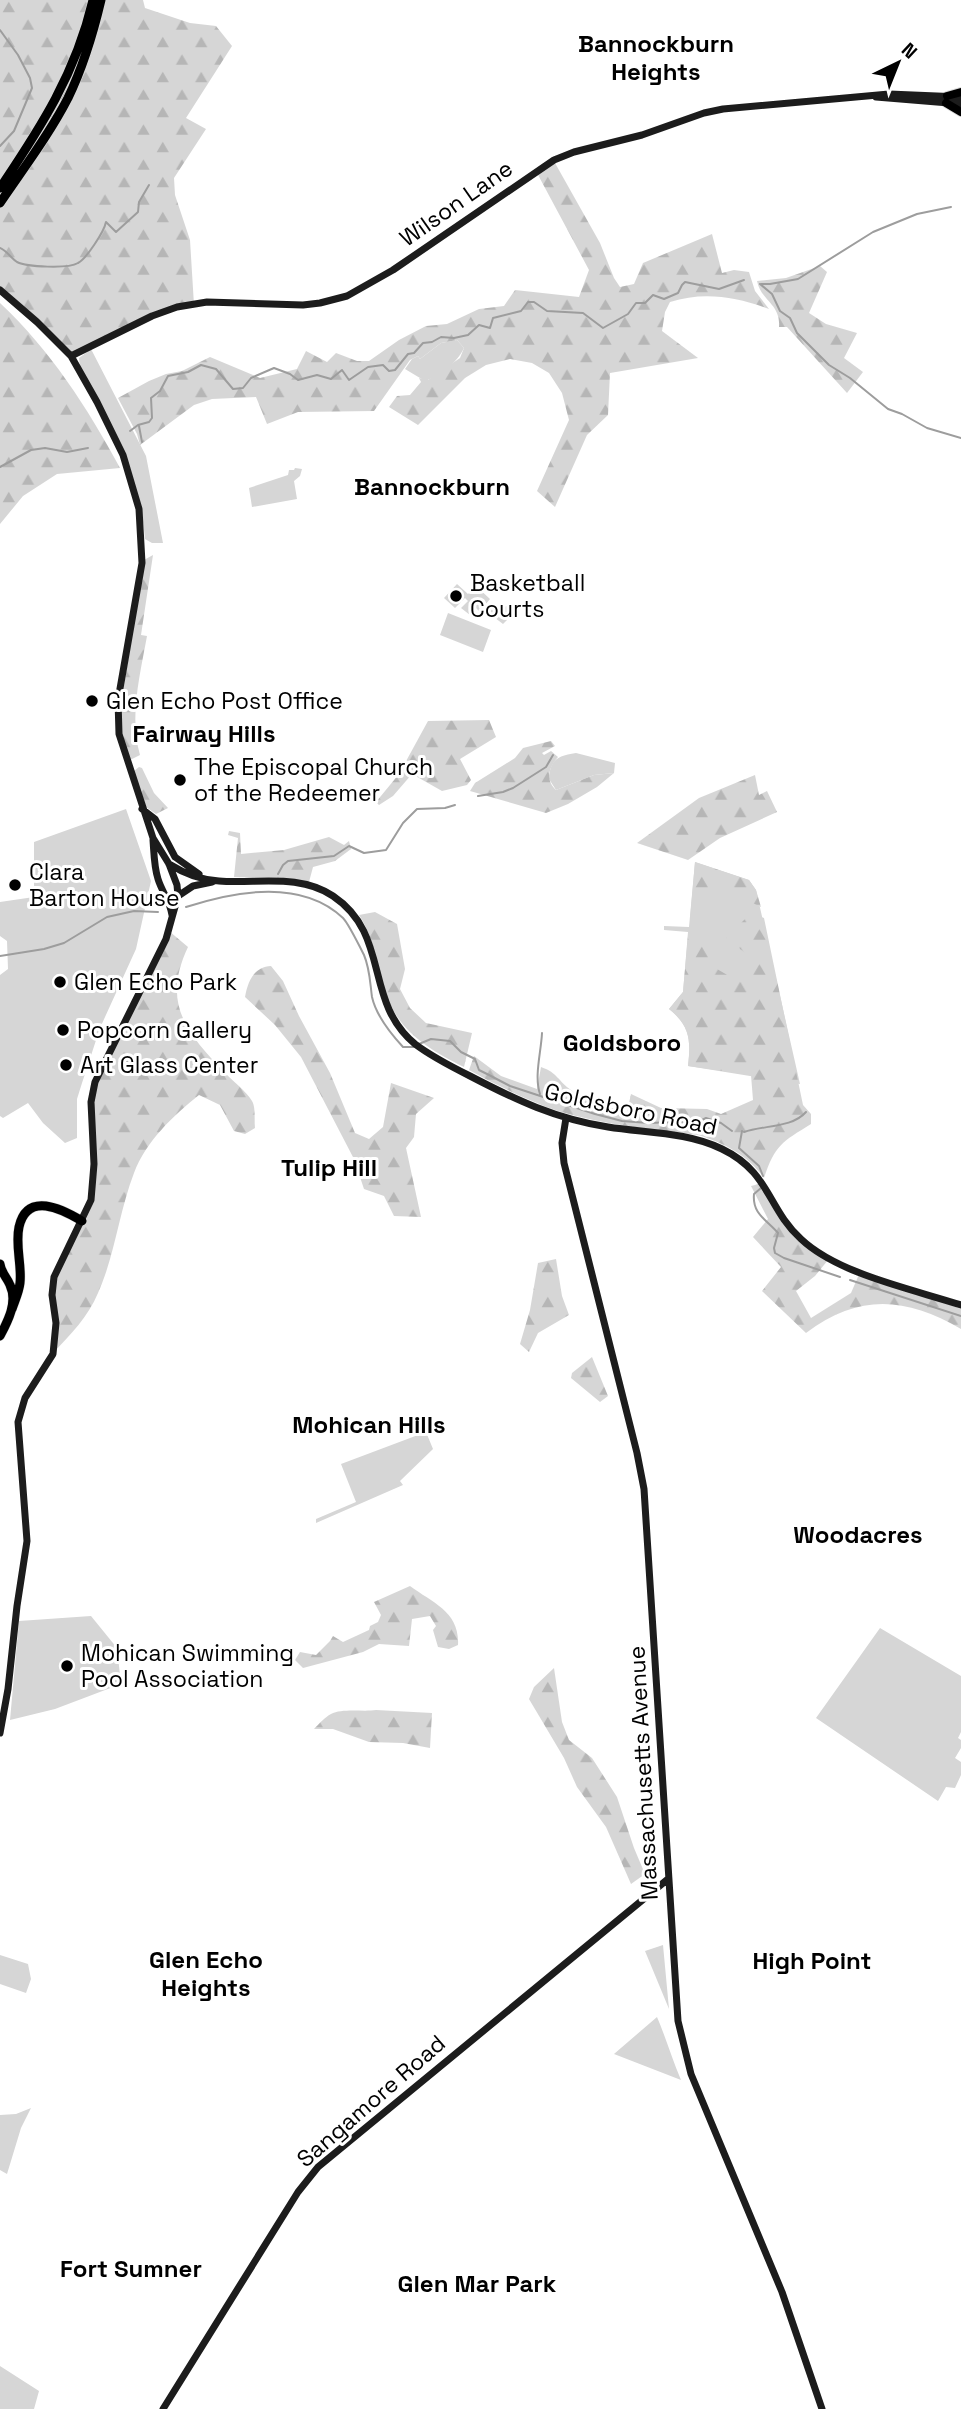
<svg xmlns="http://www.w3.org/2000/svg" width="961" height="2409" font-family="'Space Grotesk',sans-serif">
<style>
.green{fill:#d6d6d6}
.forest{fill:url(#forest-firs)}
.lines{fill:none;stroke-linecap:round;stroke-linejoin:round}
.stream{stroke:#9d9d9d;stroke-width:2}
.primary-casing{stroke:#dbdbdb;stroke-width:10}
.highway-casing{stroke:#dbdbdb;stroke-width:10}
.secondary{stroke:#1c1c1c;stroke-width:7}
.primary{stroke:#000;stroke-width:8}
.highway{stroke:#000;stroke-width:9}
.poi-dot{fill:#000;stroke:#fff;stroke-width:2.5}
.labels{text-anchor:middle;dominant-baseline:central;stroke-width:6;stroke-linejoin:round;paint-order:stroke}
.street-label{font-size:23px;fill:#000;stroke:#fff}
.poi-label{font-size:23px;fill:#000;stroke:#fff;text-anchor:start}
.neighbourhood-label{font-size:24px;font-weight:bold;fill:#000;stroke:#fff}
</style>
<defs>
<pattern id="forest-firs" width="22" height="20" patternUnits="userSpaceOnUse" patternTransform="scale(1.75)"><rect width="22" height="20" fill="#d6d6d6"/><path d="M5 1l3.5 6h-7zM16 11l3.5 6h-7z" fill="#b6b6b6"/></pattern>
</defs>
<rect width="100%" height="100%" fill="#fff"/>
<path class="green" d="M457,340L464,348C457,363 440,376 425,381L405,369L412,359L418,356L420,359L441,343Z
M91,349L146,456L163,543H152L145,539C139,470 111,427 80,367L79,358Z
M295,468L302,469L300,476L294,481L297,499L252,507L249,488L288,475L289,470H294Z
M457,584L468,594L476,586L490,599L485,605L487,607L490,603L498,609L507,606V620L503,624L482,608L479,611L476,608L470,615L461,608L468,601L465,598L455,608L444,598Z
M448,613L491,630L483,652L440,635Z
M576,753L615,763L614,773L594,775L556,790L549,779C550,759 558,756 576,753Z
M126,809L151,881L136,949L100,1028L82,1083L77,1099V1138L65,1143L43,1123L28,1103L3,1118L0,1116V975L8,969L7,941L0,936V902L34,897V842Z
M695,862L749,880L756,890L800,1084L688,1066C691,1040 690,1026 669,1009L683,992L688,932L664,930V926L689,927Z
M426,1432L433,1449L400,1481L403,1485L316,1523V1519L356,1502L341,1464Z
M91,1616L117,1648L121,1684L55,1709L10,1720L19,1621Z
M880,1628L961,1676V1732L958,1738L961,1740V1748L955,1758L961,1762V1775L955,1788L946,1787L938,1801L816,1718Z
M663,1945L669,2009L645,1951Z
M0,1955L28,1964L31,1979L26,1993L0,1984Z
M657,2017C666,2038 672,2059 681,2080L614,2054Z
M31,2108L21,2128L7,2174L0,2170V2115L16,2114Z
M0,2366L39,2391L34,2409H0Z"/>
<path class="forest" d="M0,0H143L145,8L190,23L216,26L232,46L186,118L206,129L174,178L175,195L190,240L194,305L177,307L71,356L0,289Z
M555,163L600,243L614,278L620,287L634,284L643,263L712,234L722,273L734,270L749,272L755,291L769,309C737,297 704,291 670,302L665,312L662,331L698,358L610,373L608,415L587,435L555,507L537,491L569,420L562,393L549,373L532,363L510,359L486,365L465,378L418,425L389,407L397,396L410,395L421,382L419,378L428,380L460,358L464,348L457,340L441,343L420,359L418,356L410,360L374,411L298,412L267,424L256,397L212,399L194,405L140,445L137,434L118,398L149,381L166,374L182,371L210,357L260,378L297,369L306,351L327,362L336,353L357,361H369L399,340L426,326L447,324L479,309L504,306L515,290L579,297L589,270L537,173Z
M820,266L827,272L809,313L826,324L857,333L844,358L863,372L847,393L787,327H779C781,304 761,301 757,281L786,278Z
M0,303C51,351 87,407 120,468L57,474L23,496L0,524Z
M153,555L141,635L147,636C140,675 129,717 140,755L130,760L122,736L120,711L144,560Z
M489,720L496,737L460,759L471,780L467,785L442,791L412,774L393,796L379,805L376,802L399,774L428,721Z
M551,741L555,746L542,753L544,755L551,751L558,757C550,766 544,779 556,790L594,775L614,773L597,787L568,804L546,813L470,791L475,783L515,758L523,748Z
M139,767L142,768L154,793L168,808L156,814L146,807L134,771Z
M755,775L759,795L767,791L777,812L720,838L688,860L637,843L699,798Z
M229,831L240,833L241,854L284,850L329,837L344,845L349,841L351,849L335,861L313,867L309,882L286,878L234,877L238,838L228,835Z
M695,862L749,880L756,890L761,907L738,896L720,883L712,888L713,909L708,915L700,908L690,919Z
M375,912L397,924L405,969L400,989L410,1008L426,1023L472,1033L464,1067C426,1048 396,1030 383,986C376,961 374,938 359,915Z
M751,913L764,918L803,1105L811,1114V1124C782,1142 775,1145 764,1178C748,1155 724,1143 698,1135C652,1129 603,1125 558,1111C527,1100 498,1086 469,1070L474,1056L501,1076L537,1089L541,1067C558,1073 558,1081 571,1090C587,1103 607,1107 627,1112L631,1094L661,1108L707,1109L721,1114L753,1100L751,1075L688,1066C691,1040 690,1026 669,1009L683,992L688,936L703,937L715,947L717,969L729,976H735L742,959L750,960L751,957L740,949L734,939L726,938Z
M169,931L188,947C161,1004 187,1033 226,1074C234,1082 246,1091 252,1101C256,1108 254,1120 255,1128L245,1134L234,1131L220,1105L199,1095C173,1116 146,1141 134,1173C119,1212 115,1255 98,1293C88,1317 71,1334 53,1353L54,1277L91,1200V1102L95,1082Z
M271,966L283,981L299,1016L330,1073L355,1133L369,1139L383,1127L391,1083L434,1098L416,1114L414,1137L406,1148L421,1217L394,1216L384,1196L364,1189L354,1159L301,1057L275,1025L245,997C248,981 254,967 271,966Z
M763,1183L785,1220L828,1260L815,1276L796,1291L811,1318L851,1293L860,1272L961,1309V1329C906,1297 859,1293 806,1333L762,1291L781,1267L753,1237L768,1219L751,1186Z
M556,1259L562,1296L569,1315L538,1333L529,1352L520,1344L530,1310L538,1263Z
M592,1357L608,1396L600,1402L571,1378L572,1373Z
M410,1586C433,1603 460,1612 458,1645L449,1649L438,1647L433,1630L436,1626L430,1616L412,1619L409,1646L379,1644L363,1652L303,1668L295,1660L300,1652L316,1655L330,1641L333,1636L343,1642L369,1630L370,1626L378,1622L381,1615L374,1602Z
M554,1668L562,1722L569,1740L592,1758L617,1797L634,1848L645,1874L631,1884L606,1827L577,1787L564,1758L529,1699L534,1687Z
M376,1710L432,1713L430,1748L403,1743L369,1742L333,1729H314C319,1724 325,1717 331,1714C342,1708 363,1712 376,1710Z"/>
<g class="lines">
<path class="stream" d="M0,30L18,55L30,78L32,88L14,131L0,146
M0,248C7,251 11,258 17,262C27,267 68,269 78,263C86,259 104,232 106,222L116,232L138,212L139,202L149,185
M760,284L772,294L780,311L790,318L797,333L829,365L850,378L888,409L902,414L927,428L961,438
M761,284H770L798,279L873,232L917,214L951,207
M139,426L142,442
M130,431L138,425L149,422L152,418L151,398L160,391L168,376L188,372L201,365L216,369L233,389L243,388L251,378L274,368L290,374L298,380L317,375L331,379L342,370L349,380L368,367L383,365L389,371L395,370L408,354L414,353L423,343L432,342L441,337L454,338L468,335L479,325L490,328L493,318L521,311L528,302H534L547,311L583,313L603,328L628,314L636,303H645L653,295L664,299L678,293L682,285L685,282L719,289L744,280
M0,467L31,450L45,448L67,452L88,448
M478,796L503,792L513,788L546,767L553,755
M278,874L283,865L288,861L334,856L349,846L364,853L386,850L403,823L417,809L445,808L455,805
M186,907C235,891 301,878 343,918C347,922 361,949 364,955C370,969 370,983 372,997C376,1015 391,1034 403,1047H414
M0,956L44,949L64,943L107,917L134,911L158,912
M419,1044L431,1039L450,1041L461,1052L475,1059L479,1070L489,1075L510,1086L595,1114L622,1121L649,1123L700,1121L706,1118L721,1123L732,1131
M540,1094C534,1076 541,1053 542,1033
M742,1131L739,1148L759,1166L763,1176
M744,1132C764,1125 792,1128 806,1112
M761,1188L754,1194C752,1214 767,1220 778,1233L774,1248L775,1253L784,1258L840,1277
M850,1280L961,1316"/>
<defs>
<path id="primary" d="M947,96L961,92
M946,103L961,112"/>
<path id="highway" d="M0,188C41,127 76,73 93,0
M0,203C23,169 49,135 68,98C83,67 93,34 101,0
M0,1264C1,1273 7,1277 10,1285C18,1302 8,1321 0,1336
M12,1309C15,1300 19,1292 20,1283C22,1265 15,1245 19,1227C27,1191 62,1209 82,1221"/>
</defs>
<use href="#primary" class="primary-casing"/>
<use href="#highway" class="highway-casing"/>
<path class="secondary" d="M876,97L961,104
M0,290L37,322L71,356L97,402L123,455L139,509L142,563L118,700L119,734L153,838L169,864L177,885L178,896L166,939L95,1082L91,1102L94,1164L91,1200L54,1277L52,1295L56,1323L53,1354L25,1398L18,1422L27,1541L17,1606L8,1689L0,1733
M71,356L152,316L177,307L207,302L303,305L320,303L347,296L393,270L554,160L574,152L642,135L704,113L723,109L889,94L961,97
M142,809L155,819L175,857L199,874
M153,840C154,853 154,867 158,879C162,892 170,901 172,915
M169,864C185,874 200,880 219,881C257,884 299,873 333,896C391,935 363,1001 415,1044C432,1057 452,1067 470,1076C516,1100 556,1119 608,1127C646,1133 688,1132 722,1149C770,1172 767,1208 801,1239C838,1274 912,1289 961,1305
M178,896L193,886L212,882
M566,1118L562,1143L564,1163L637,1453L644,1489L678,2021L691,2074L782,2292L822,2409
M163,2409L298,2192L318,2167L668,1879"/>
<use href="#primary" class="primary"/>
<use href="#highway" class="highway"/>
</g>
<g class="poi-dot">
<circle cx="456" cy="596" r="7"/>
<circle cx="92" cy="701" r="7"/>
<circle cx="180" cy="780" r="7"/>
<circle cx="15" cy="885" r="7"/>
<circle cx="60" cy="982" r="7"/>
<circle cx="63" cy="1030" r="7"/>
<circle cx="66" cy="1065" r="7"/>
<circle cx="67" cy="1666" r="7"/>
</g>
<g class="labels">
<g class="street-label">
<text transform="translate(456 203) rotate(-35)">Wilson Lane</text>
<text transform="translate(631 1109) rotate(12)">Goldsboro Road</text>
<text transform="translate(643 1773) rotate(-93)">Massachusetts Avenue</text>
<text transform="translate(371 2101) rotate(-41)">Sangamore Road</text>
</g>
<g class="poi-label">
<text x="470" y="583">Basketball<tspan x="470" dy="26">Courts</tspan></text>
<text x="106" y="701">Glen Echo Post Office</text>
<text x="194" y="767">The Episcopal Church<tspan x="194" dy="26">of the Redeemer</tspan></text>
<text x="29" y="872">Clara<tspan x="29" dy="26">Barton House</tspan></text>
<text x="74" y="982">Glen Echo Park</text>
<text x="77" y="1030">Popcorn Gallery</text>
<text x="80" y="1065">Art Glass Center</text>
<text x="81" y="1653">Mohican Swimming<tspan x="81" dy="26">Pool Association</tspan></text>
</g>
<g class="neighbourhood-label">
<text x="656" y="43">Bannockburn<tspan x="656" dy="28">Heights</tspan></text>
<text x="432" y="486">Bannockburn</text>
<text x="204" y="733">Fairway Hills</text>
<text x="622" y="1042">Goldsboro</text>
<text x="329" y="1167">Tulip Hill</text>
<text x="369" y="1424">Mohican Hills</text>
<text x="858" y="1534">Woodacres</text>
<text x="206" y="1959">Glen Echo<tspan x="206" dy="28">Heights</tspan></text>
<text x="812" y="1960">High Point</text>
<text x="131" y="2268">Fort Sumner</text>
<text x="477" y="2283">Glen Mar Park</text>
</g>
</g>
<g transform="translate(898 63) rotate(43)" stroke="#ffffff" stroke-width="5" paint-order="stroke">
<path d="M0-5L12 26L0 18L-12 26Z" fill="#000000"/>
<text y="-10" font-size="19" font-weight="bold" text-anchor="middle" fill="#000000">N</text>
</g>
</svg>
